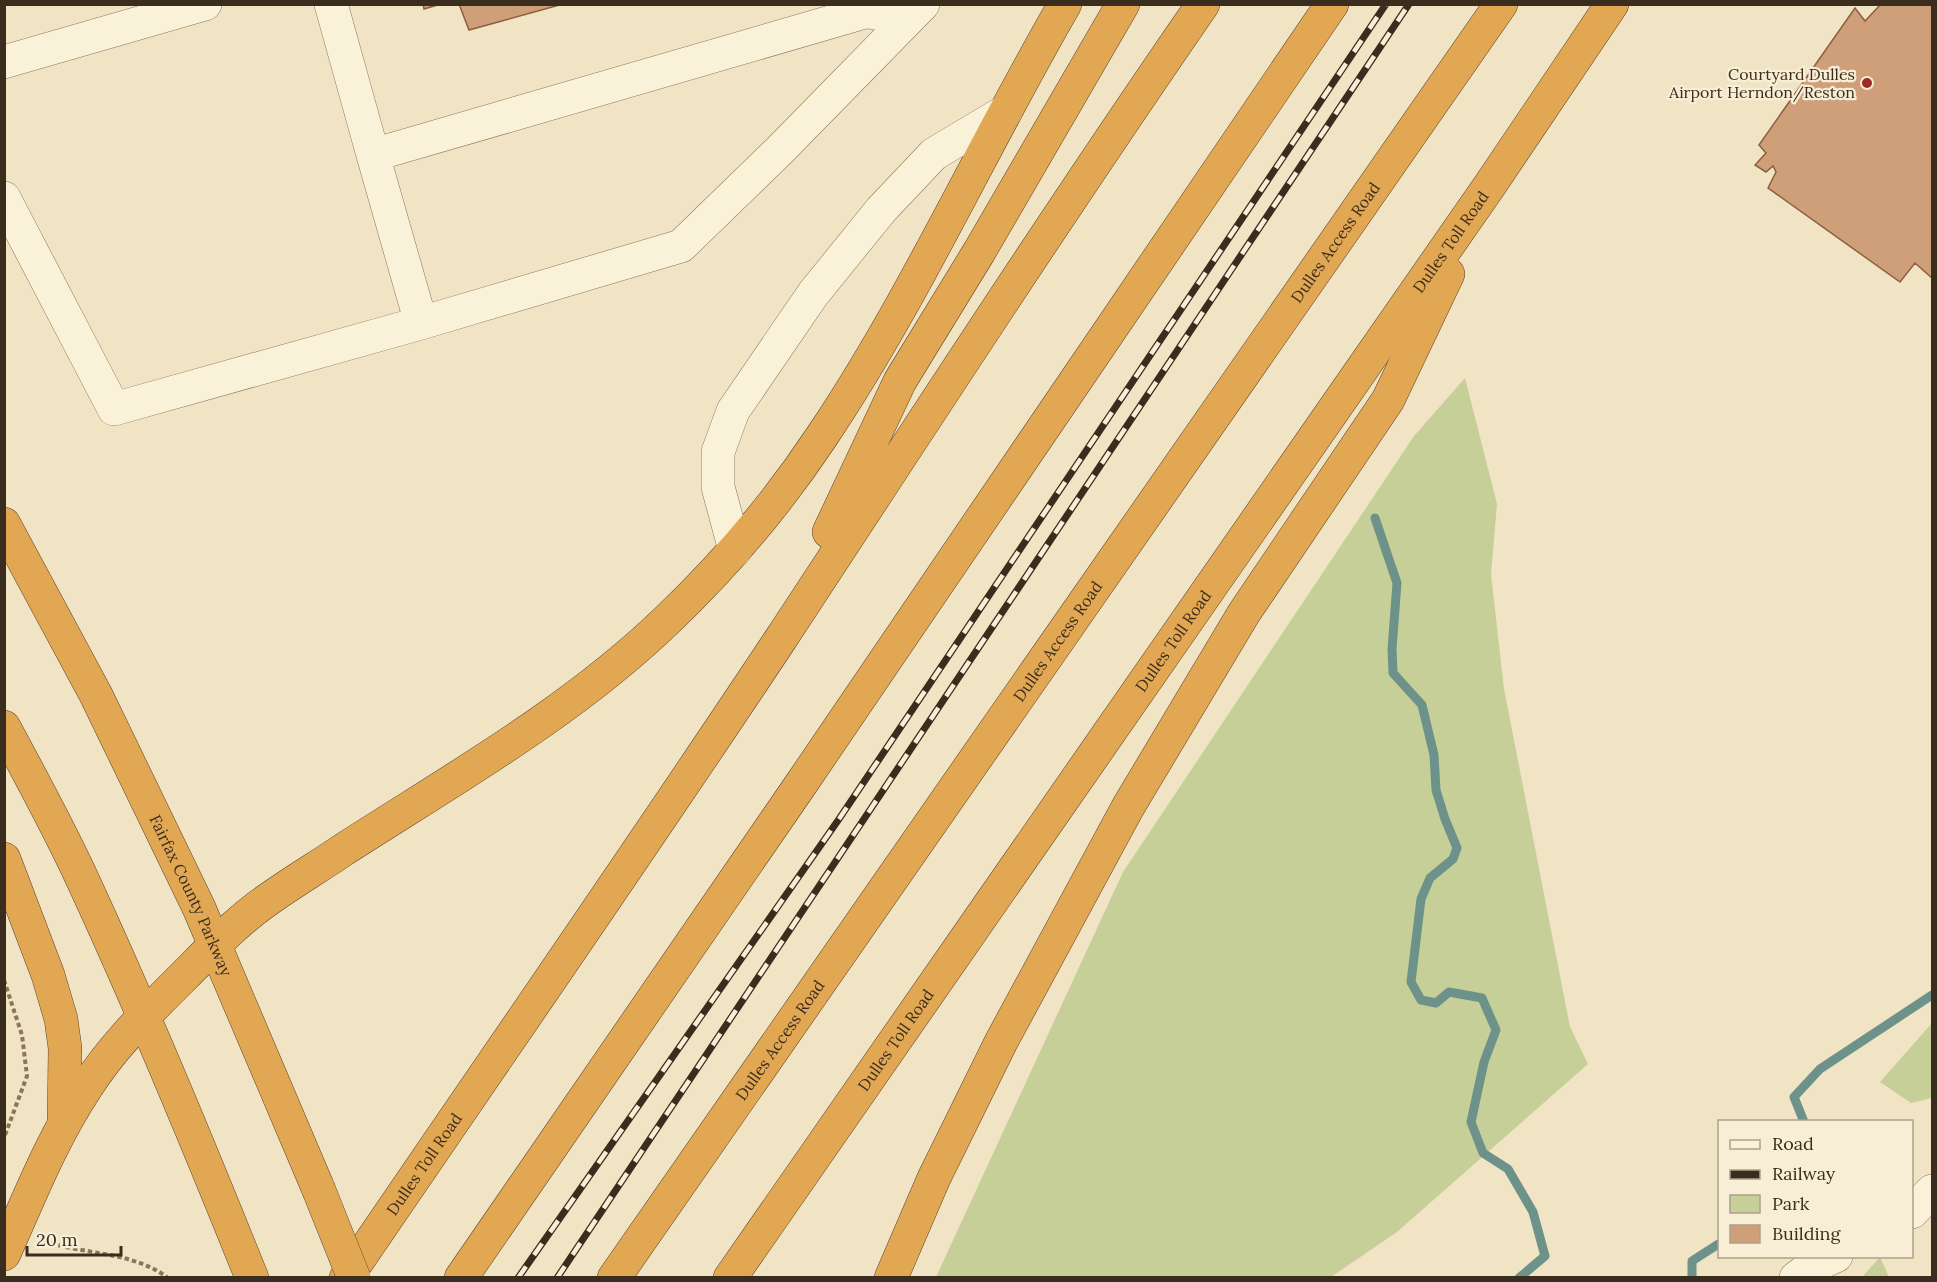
<svg xmlns="http://www.w3.org/2000/svg" width="1937" height="1282" font-family="Lora,serif">
<style>
.green{fill:#c7cf98}
.lines{fill:none;stroke-linecap:round;stroke-linejoin:round}
.stream{stroke:#6d928a;stroke-width:9}
.building{fill:#cf9f79;stroke:#8c5f3f;stroke-width:1.5}
.minor-casing{stroke:#8c765a;stroke-width:34}
.highway-casing{stroke:#59442e;stroke-width:34}
.path{stroke:#8c765a;stroke-width:4;stroke-dasharray:4.5 3;stroke-linecap:butt}
.minor{stroke:#faf1d9;stroke-width:33}
.highway{stroke:#e2a753;stroke-width:33}
.rail-casing{stroke:#3b2d1e;stroke-width:7}
.rail{stroke:#f7eed5;stroke-width:4.5;stroke-dasharray:14;stroke-linecap:butt}
.highway-bridge-casing{stroke:#59442e;stroke-width:34;stroke-linecap:butt}
.highway-bridge{stroke:#e2a753;stroke-width:33}
.poi-dot{fill:#9d2a27;stroke:#f7eed5;stroke-width:2}
.labels{text-anchor:middle;dominant-baseline:central;stroke-width:4.5;stroke-linejoin:round;paint-order:stroke}
.poi-label{font-size:16px;fill:#3b2d1e;stroke:#f7eed5;text-anchor:end}
.street-label{font-size:16px;fill:#3b2d1e;stroke:#f7eed5}
</style>
<rect width="100%" height="100%" fill="#f0e4c5"/>
<path class="green" d="M1465,378L1497,504L1491,574L1504,689L1570,1027L1588,1064L1397,1232L1331,1277H936L1123,872L1414,436Z
M1932,1023V1098L1911,1103L1880,1082Z
M1880,1257L1889,1277H1862Z"/>
<g class="lines">
<path class="stream" d="M1375,518L1397,583L1392,649L1393,673L1422,705L1434,755L1436,790L1445,819L1457,848L1453,859L1430,878L1421,899L1411,982L1421,1000L1436,1003L1449,992L1482,998L1496,1030L1484,1062L1471,1122L1483,1153L1508,1169L1533,1212L1545,1256L1519,1278
M1804,1122L1794,1097L1820,1069L1932,995
M1692,1278V1261L1720,1243"/>
</g>
<path class="building" d="M423,4H441L424,9Z
M459,4H563L469,30Z
M1881,4H1932V278L1915,263L1900,282L1768,188L1776,172L1773,166L1766,172L1755,165L1766,153L1759,145L1855,8L1865,21Z"/>
<g class="lines">
<defs>
<path id="minor" d="M331,4L373,155L865,12C881,12 889,16 901,26
M4,62L205,4
M373,155L421,323
M4,198L114,409L421,323L681,246L780,150L923,4
M735,550L718,487V452L733,411L813,294L881,210L934,154L1006,111
M1912,1212L1932,1191
M1796,1278L1809,1268L1836,1256"/>
<g id="highway">
<path id="s1" d="M4,524L96,695L199,908L318,1188"/>
<path d="M829,532L900,381L979,252L1123,4"/>
<path d="M4,727C30,775 56,823 79,872C141,1005 197,1141 252,1278"/>
<path d="M4,859L48,975L61,1019L65,1048L64,1123"/>
<path d="M4,1254C29,1198 52,1139 86,1088C113,1045 150,1010 185,975C211,949 236,922 266,901C291,883 318,867 343,850C453,779 570,713 665,622C724,566 777,504 822,436C914,299 982,147 1065,4"/>
<path id="s2" d="M346,1278C491,1065 638,854 780,640C920,427 1058,214 1203,4"/>
<path d="M461,1278L799,787L1332,4"/>
<path id="s3" d="M614,1278L1501,4"/>
<path id="s4" d="M730,1278L1490,185L1612,4"/>
<path d="M891,1278L934,1178L1001,1042L1128,807L1244,613L1388,400L1448,274"/>
</g>
</defs>
<use href="#minor" class="minor-casing"/>
<use href="#highway" class="highway-casing"/>
<path class="path" d="M4,980L22,1035L27,1076L4,1138
M44,1241C84,1255 133,1251 168,1278"/>
<use href="#minor" class="minor"/>
<use href="#highway" class="highway"/>
<defs>
<path id="rail" d="M518,1278L839,819L1386,4
M557,1278L1409,4"/>
</defs>
<use href="#rail" class="rail-casing"/>
<use href="#rail" class="rail"/>
<defs>
<path id="highway-bridge" d="M318,1188L354,1278"/>
</defs>
<use href="#highway-bridge" class="highway-bridge-casing"/>
<use href="#highway-bridge" class="highway-bridge"/>
</g>
<circle class="poi-dot" cx="1867" cy="83" r="6"/>
<g class="labels">
<g class="poi-label">
<text x="1855" y="74">Courtyard Dulles<tspan x="1855" dy="18">Airport Herndon/Reston</tspan></text>
</g>
<g class="street-label">
<text stroke="none"><textPath href="#s3" startOffset="1262">Dulles Access Road</textPath></text>
<text stroke="none"><textPath href="#s4" startOffset="1262">Dulles Toll Road</textPath></text>
<text stroke="none"><textPath href="#s3" startOffset="776">Dulles Access Road</textPath></text>
<text stroke="none"><textPath href="#s4" startOffset="776">Dulles Toll Road</textPath></text>
<text stroke="none"><textPath href="#s1" startOffset="416">Fairfax County Parkway</textPath></text>
<text stroke="none"><textPath href="#s3" startOffset="290">Dulles Access Road</textPath></text>
<text stroke="none"><textPath href="#s4" startOffset="290">Dulles Toll Road</textPath></text>
<text stroke="none"><textPath href="#s2" startOffset="138">Dulles Toll Road</textPath></text>
</g>
</g>
<rect width="1937" height="1282" fill="none" stroke="#3b2d1e" stroke-width="12"/>
<rect x="1718" y="1120" width="195" height="138" fill="#f7eed5" stroke="#aca18c" stroke-width="1.5"/>
<rect x="1730" y="1140" width="30" height="9" fill="#faf1d9" stroke="#aca18c" stroke-width="1.5"/>
<text x="1772" y="1150" font-size="18" fill="#3b2d1e">Road</text>
<rect x="1730" y="1170" width="30" height="9" fill="#3b2d1e" stroke="#aca18c" stroke-width="1.5"/>
<text x="1772" y="1180" font-size="18" fill="#3b2d1e">Railway</text>
<rect x="1730" y="1195" width="30" height="18" fill="#c7cf98" stroke="#aca18c" stroke-width="1.5"/>
<text x="1772" y="1210" font-size="18" fill="#3b2d1e">Park</text>
<rect x="1730" y="1225" width="30" height="18" fill="#cf9f79" stroke="#aca18c" stroke-width="1.5"/>
<text x="1772" y="1240" font-size="18" fill="#3b2d1e">Building</text>
<path d="M27 1246v9h94v-9" fill="none" stroke="#3b2d1e" stroke-width="3"/>
<text x="36" y="1246" font-size="18" fill="#3b2d1e" stroke="#f7eed5" stroke-width="4.5" paint-order="stroke">20 m</text>
</svg>
